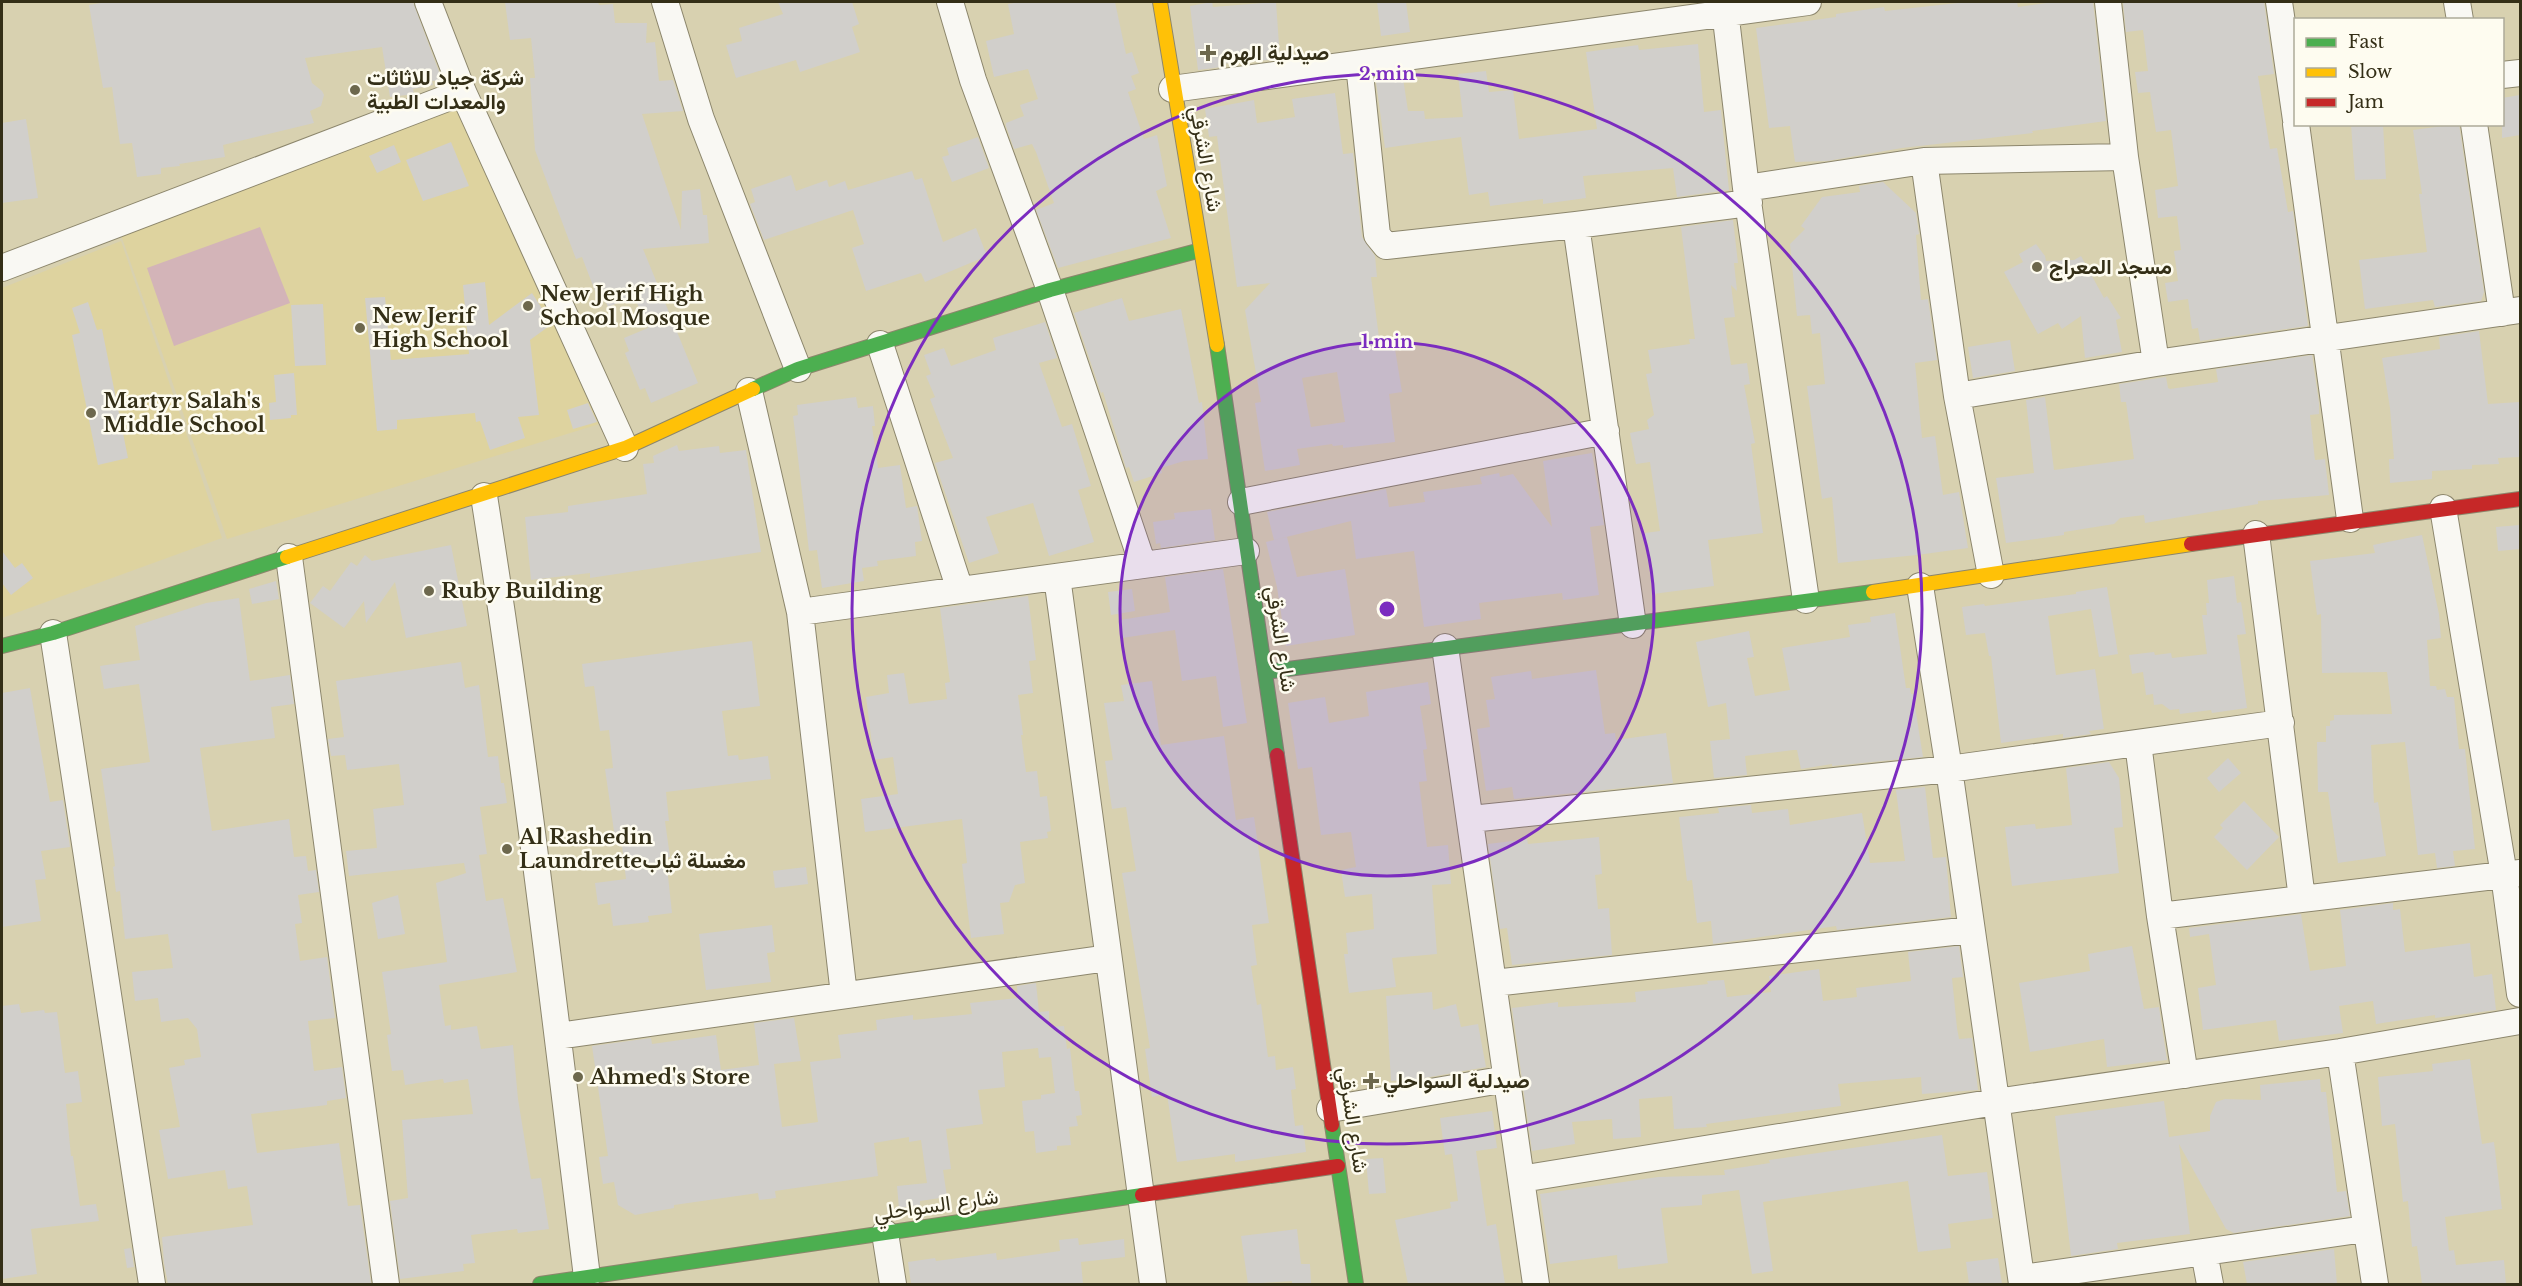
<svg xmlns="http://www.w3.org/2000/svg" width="2522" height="1286" font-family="'Libre Baskerville',Vazirmatn,serif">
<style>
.built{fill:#ded39f}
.pitch{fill:#d3b4b8}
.building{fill:#d1cfcb;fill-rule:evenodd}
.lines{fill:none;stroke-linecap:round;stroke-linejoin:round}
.street-casing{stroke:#8c866c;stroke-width:28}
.fast-casing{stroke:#8c866c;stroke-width:16}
.slow-casing{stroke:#8c866c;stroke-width:16}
.jam-casing{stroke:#8c866c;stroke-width:16}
.street{stroke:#f9f8f3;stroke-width:26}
.fast{stroke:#4caf50;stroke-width:14}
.slow{stroke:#ffc107;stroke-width:14}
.jam{stroke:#c62828;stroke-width:14}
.ring{fill:none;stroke:#7b2cbf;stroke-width:3}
.poi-dot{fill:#6d684d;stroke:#fefcf0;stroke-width:2}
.labels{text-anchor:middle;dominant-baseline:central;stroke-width:5;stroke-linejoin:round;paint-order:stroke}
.poi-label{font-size:21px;font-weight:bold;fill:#342f17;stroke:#fefcf0;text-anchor:start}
.street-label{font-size:21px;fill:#342f17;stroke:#fefcf0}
.centre{fill:#7b2cbf;stroke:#fefcf0;stroke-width:3}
.ring-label{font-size:18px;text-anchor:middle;font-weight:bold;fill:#7b2cbf;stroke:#fefcf0;stroke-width:5;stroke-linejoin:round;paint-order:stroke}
</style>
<rect width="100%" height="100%" fill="#d8d1b0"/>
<path class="built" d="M462,98L609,421L227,539L121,235Z
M121,241L222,538L2,618V288Z"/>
<path class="pitch" d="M260,227L290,303L174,346L147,268Z"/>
<path class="building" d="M107,2H413L442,80L432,81L433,85L413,89L414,94L390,97L382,47L305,58L312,83L322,91L324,95L321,106L310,111L314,123L223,145L225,157L179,164L180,166L161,168V174L137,177L132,143L120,144L112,87L103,88L89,5Z
M505,2H598L599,5L613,4L615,23H647L646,43L655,42L659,81L673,80L683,111L642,114L681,230L682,191L700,189L703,215H707L709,243L643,249L698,383L651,403L645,388L640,390L625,353L629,351L624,338L648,328L634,296L608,307L600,289L595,291L582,257L576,259L535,150L530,78H535L531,38L510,40Z
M778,2H852L859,24L852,27L860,52L800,72L796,60L736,78L726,45L742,41L739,28L783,14Z
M1019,2H1115L1126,54L1132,52L1139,73L1131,76L1136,89L1128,92L1144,139L1157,135L1167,186L1156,191L1171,238L1058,268L1036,210L1054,203L1036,152L1032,144L1014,149L1006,126V123L1024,116L1020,105L1038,99L1028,69L994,77L986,41L1014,34L1008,4Z
M1212,2L1213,7L1276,2L1280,59L1220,64L1221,67L1198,70L1190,6Z
M1377,2H1406L1410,32L1381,36Z
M1967,2H2017L2018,7L2054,2H2093L2106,121L2032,131L2033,133L1902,148L1827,161L1795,162L1790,126L1769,128L1756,28L1836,17V14L1884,7L1885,11Z
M2123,2H2264L2274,74L2258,76L2270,149L2277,148L2288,212L2293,211L2308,326L2200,341L2198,328L2192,329L2188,299L2168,302L2165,283L2178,281L2174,251L2181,250L2177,216L2158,218L2155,190L2178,186L2171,130L2156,132L2150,92L2138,93L2135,72L2148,71L2143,30L2126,32Z
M1698,44L1704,112L1721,110L1729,190L1677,197L1673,168L1583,176L1586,198L1543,204V199L1490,206L1488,192L1469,195L1461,137L1385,148L1376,82L1403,78L1408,111H1424L1425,119L1463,117L1458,74L1486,71L1489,92L1513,90L1519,139L1597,129L1586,52L1638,45L1639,50Z
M1335,93L1343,154L1353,153L1362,237L1375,256L1377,277H1371L1380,345L1394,343L1402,392L1389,394L1395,442L1343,448V445L1333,446L1332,444L1297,449L1300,465L1265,471L1255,403L1261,402L1245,310L1270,283L1237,287L1217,136L1209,137L1205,109L1254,100L1257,123L1295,117L1292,99ZM1337,372L1345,422L1311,427L1302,378Z
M2520,95V135L2502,138V98Z
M26,119L38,198L2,203V123Z
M2351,124H2383L2386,179L2355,180Z
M2459,124L2484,292L2481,301L2435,307L2433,300L2365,309L2359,260L2427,252L2419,194H2422L2413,130Z
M978,137L989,168L952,182L942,157L949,155L947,148Z
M451,142L469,186L423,201L406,160Z
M394,145L401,162L377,173L369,156Z
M912,171L915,180L922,178L943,242L976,228L987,256L925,282L921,273L866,291L852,248L864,244L853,210L764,240L750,204L755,202L751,189L791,175L796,191L827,180L829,187L845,181L848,190Z
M1883,182L1916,213L1919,234L1916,235L1921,300L1928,299L1937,360L1915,363L1922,438L1935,436L1943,495L1959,492L1968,548L1917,555L1838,563L1832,497L1822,499L1807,386L1825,384L1820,333L1812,334L1810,315L1797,316L1790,244L1805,229L1801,226L1822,197L1860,192L1859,186Z
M1733,220L1738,263H1734L1737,291L1731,285L1735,317L1724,318L1731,365L1747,363L1750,384L1744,385L1755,443L1751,444L1763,533L1708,540L1714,586L1653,594L1645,533L1660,531L1650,462L1636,464L1630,433L1649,429L1647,420L1654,415L1646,374L1652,373L1648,350L1690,344L1689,339H1695L1681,227Z
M2036,244L2045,256L2046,261L2074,260L2081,256L2104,298L2107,296L2121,318L2116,320L2122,352L2085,358L2081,316L2062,329L2058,323L2038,334L2004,272L2023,262L2019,254Z
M485,282L489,325L532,293L552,324L530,340L539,415L518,417L525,438L490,450L480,421L476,422L475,413L397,420V429L377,431L365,298L385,297L391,360L469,354L463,285Z
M1122,298L1129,321L1181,309L1199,403L1202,402L1208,459L1184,461L1161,468L1162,473L1134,482L1129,467L1126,468L1103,392L1101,393L1074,313Z
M88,302L97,330L102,329L128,458L98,465L72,335L80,333L72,308Z
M323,304L326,365L295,366L291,305Z
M1045,322L1057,358L1039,363L1062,427L1072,424L1091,486L1078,490L1094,542L1049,556L1033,503L986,517L999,553L969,563L935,463L953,458L930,399L935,397L926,376L931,374L924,355L944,348L951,366L996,350L993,338Z
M2479,331L2488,404L2520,402V457L2498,458L2499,464L2472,465V469L2432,471V479L2390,483L2389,459H2394L2390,408L2382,358L2440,349L2439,337Z
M2010,340L2015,371L1973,378L1968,347Z
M2312,355L2319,403V414L2310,415L2315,460L2325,459L2329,495L2258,501V504L2145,523L2144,515L2120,518L2114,524L2064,532V535L2006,543L1996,478L2034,473L2026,400L2045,397L2054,470L2134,459L2126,402H2121L2119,384L2166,377L2168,388L2170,389L2218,382L2216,369Z
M294,373L297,415H291V418L270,420L269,403L276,402L274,375Z
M856,397L858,408L873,406L875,426H872L878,468L900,465L906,508L917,506L922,541L915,542L916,556L877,561L878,566L862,568L864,581L822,588L817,550L809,551L793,416L798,415L797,405Z
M588,403L597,422L573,429L567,410Z
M677,445L679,451L719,446L720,453L746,450L761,552L590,578V573L531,580L525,517L568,512V506L647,494L643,464L654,463L653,456Z
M1592,453L1604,525L1590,527L1599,595L1563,600L1562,593L1479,603L1481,619L1424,627L1414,551L1356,559L1351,521L1274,540L1267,512L1386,489L1389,507L1425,502L1423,492L1482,484L1480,477L1499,473L1500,477L1513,474L1552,527L1543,461Z
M1211,509L1215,540L1161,548L1160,543L1156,544L1153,522L1175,519L1174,513Z
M2520,525V549L2498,551L2496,527Z
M2422,535L2439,614L2441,638L2427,640L2430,686H2436L2437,690L2445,689L2447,697H2454L2459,749H2465L2475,849L2453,851L2455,866L2437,868L2435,853L2418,855L2405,742L2371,745L2374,803L2378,802L2386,856L2338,863L2328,792H2318L2317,742H2326V726H2330V721L2334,720V715L2392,714L2387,672L2322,673L2321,614L2317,615L2310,561L2375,553L2373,545Z
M1287,537L1297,577L1345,569L1355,635L1286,646L1277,587L1266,542Z
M451,545L467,626L406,638L395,582L366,623L364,601L344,628L310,603L323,586L330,591L351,562L357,566L365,555L372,561Z
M2,551L15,568L22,563L33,578L11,595L2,583Z
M1223,569L1247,723L1223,727L1216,676L1182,681L1175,630L1122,638L1120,620L1170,612L1165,577Z
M2234,576L2237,603L2241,602L2246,634L2237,635L2247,708L2212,713L2211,710L2180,714L2179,709L2170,710L2162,704L2154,705L2153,694L2146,695L2143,672L2132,674L2129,655L2154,652L2155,655L2171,653L2172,658L2207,654L2202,615H2207L2206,603H2209L2207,580Z
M276,581L279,599L252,604L249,589Z
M2107,587L2118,654L2099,657L2091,609L2048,616L2056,675L2095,669L2104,729L2089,731L2091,734L2063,738V734L2001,743L1991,656H1989L1985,633L1966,635L1962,607L1984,604L1985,606L2076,594V592Z
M1132,589L1135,611L1111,615L1108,592Z
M1028,596L1036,660L1029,661L1033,693L1018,695L1023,735H1021L1026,772L1037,771L1040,797L1047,796L1051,831L1047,832L1048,838L1020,842L1025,883L1015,885L1009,902L1000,903L1004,934L971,938L962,864L967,863L962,819L865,832L861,799L898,794L893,757L874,760L866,697L889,693L887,675L904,673L909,704L947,699L945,683L950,682L940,608Z
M239,598L250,681L290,675L294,704L271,707L275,738L200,748L212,831L289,819L294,857L306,856L308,871L316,870L319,892L298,895L302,923L295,924L300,961L327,957L335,1018L308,1021L314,1071L342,1067L346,1098L327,1101V1105L251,1114L257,1153L339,1143L348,1206L360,1205L371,1283L168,1284L164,1263L162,1237L253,1225L247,1186L228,1189L225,1170L168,1179L159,1130L180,1127L169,1068L185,1065L184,1060L201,1057L197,1029L188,1018L161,1022L158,998L135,1001L132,972L173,968L168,934L125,939L120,891L116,892L113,867L115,866L101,769L150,762L139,684L104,689L100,666L140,660L135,626L206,603Z
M1895,613L1906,688H1910L1911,694H1913L1923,757L1832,766V764L1801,769L1797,750H1793L1745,756L1747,775L1714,778L1710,741L1730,739L1726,703L1708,707L1696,642L1749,631L1754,657L1747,658L1755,696L1790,690L1782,648L1850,637L1848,625L1871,622L1870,617Z
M752,641L760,706L722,711L728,756L738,755L739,760L768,756L771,779L666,792L669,821H665L670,857L666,858L672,913L648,916L649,922L613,926L610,903L598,905L595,883L626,879L621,837L615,838L605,769L613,768L609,730L600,731L594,686L585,687L582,664Z
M461,662L465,688L479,685L488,757L498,756L501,783H504L507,803L480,807L487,854L479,855L486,901L503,898L517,972L439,985L445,1026L451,1025V1030L477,1026L481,1049L513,1045L518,1099L531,1179L541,1178L549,1229L518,1233L517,1229L471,1235L475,1263L463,1264L464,1271L400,1279L390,1201L408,1198L402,1120L473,1114L468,1079L444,1083L443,1079L405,1085L403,1070L392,1071L387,1035L391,1034L382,972L447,962L436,883L466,873L464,863L349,876L346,851L377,848L373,809L404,805L399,764L347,770L345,755L331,756L328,739L344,737L336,681Z
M1596,670L1605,734L1615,733L1616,740L1666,733L1673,783L1514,799L1512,787L1486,791L1477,729L1490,727L1486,700L1495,699L1491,677L1531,671L1532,679Z
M1152,681L1161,745L1224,736L1236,820L1254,817L1269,923L1252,925L1257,965L1251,966L1257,1005L1261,1004L1268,1057L1275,1056L1276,1070L1293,1067L1296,1089L1291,1090L1295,1126L1303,1125L1306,1152L1235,1162V1154L1177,1162L1167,1094L1152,1097L1145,1049L1150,1048L1122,873L1136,871L1126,807L1112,809L1105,761L1113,760L1104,703L1124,701L1121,685Z
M1428,682L1431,704L1420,706L1427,749L1423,750L1427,781L1419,782L1427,847L1448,845L1451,884L1432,885L1437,954L1392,958L1396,987L1349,993L1344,954H1348L1346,933L1374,929L1372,894L1345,897L1341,870L1356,867L1351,832L1321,835L1312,767L1298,769L1288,703L1325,697L1329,723L1369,716L1366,692Z
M30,688L50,802L63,800L70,847L41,851L46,879L35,880L41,921L2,927V693Z
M2228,758L2241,773L2219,792L2207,778Z
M2109,762L2119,778L2123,827L2114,828L2119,873L2012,886L2005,827L2035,824L2036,829L2072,825L2066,768Z
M1925,787L1933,858L1946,857L1951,917L1837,930L1836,926L1713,944L1711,921L1697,923L1692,880L1687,881L1679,817L1719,813L1718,808L1751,805L1752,813L1788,809L1790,825L1862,813L1870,863L1905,861L1896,790Z
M2244,801L2279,837L2247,870L2214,837L2223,828L2220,825Z
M1599,837L1602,874L1595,875L1598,909L1609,908L1612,955L1512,965L1507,928L1500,929L1488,844L1527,839L1528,844Z
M806,867L808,884L775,888L773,871Z
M398,895L405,934L378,939L372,903Z
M2393,903V910L2400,909L2405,952L2470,943L2474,977L2492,974L2496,1010L2435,1018V1015L2376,1024L2373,1001L2339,1006L2343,1033L2279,1041L2276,1020L2203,1030L2198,988L2216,985L2209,934L2190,937L2189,928L2301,914L2310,971L2346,966L2340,910Z
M772,925L775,952L767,953L771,982L706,990L699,934Z
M1959,946L1963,977L1952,978L1957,1028L1959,1039L1972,1038L1978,1090L1922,1094L1921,1077L1838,1084L1841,1106L1706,1124L1707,1127L1674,1129L1672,1096L1639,1099L1641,1137L1613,1139L1612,1119L1572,1122L1575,1144L1532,1151L1512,1008L1558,1002V1007L1636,1002L1635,992L1708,984L1707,981L1724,980L1727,997L1771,992L1769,976L1819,969L1823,1001L1857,997L1856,988L1911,981L1908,952Z
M2132,946L2144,1009L2159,1007L2167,1060L2107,1067L2104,1039L2030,1052L2019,983L2090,971L2088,954Z
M1036,983L1039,1012L1049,1011V1027L1064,1026L1067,1049L1070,1048L1075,1091H1079L1082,1115L1076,1116L1078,1126L1069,1127L1071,1145L1057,1146V1150L1036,1153L1034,1131L1025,1132L1022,1101L1041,1099V1095L1055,1093L1051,1057L1039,1058L1038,1048L1002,1052L1005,1087L978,1090L983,1124L946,1129L951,1169L943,1170L947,1197L920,1201V1205L899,1208L897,1186L927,1183L921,1140L909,1142V1137L874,1143L878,1176L775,1191L776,1198L759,1200L758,1193L674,1205V1208L635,1215L618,1205L614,1182L603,1184L599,1157L608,1156L592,1046L651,1038L652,1044L716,1035L721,1070L759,1065L754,1023L794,1018L801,1061L774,1064L782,1127L818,1122L810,1062L841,1058L838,1035L877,1030L876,1020L913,1015V1020L972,1014L970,1003L1018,998L1017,986Z
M1432,992L1433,1010L1456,1004L1461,1027L1478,1024L1486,1067L1419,1079L1391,1081L1386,996Z
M19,1004L21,1013L44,1010L45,1013L57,1012L65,1073L78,1071L82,1102L66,1104L71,1156H73L80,1206L96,1204L99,1221L31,1229L37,1274L2,1279V1006Z
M2470,1059L2482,1144L2494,1142L2502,1209L2445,1217L2449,1251L2454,1250L2456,1265L2504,1260L2506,1284H2422L2417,1246L2412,1247L2408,1201L2403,1202L2395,1124L2382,1126L2378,1077L2433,1071L2432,1064Z
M2320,1079L2321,1092H2326L2337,1192L2346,1191L2350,1216L2234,1233L2226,1229L2221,1220L2179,1144L2190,1234L2117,1243L2118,1249L2071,1256L2055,1116L2164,1101L2169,1137L2210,1131V1116L2216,1102L2225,1099L2261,1100L2260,1085Z
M1492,1111L1497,1148L1476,1151L1487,1226L1496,1224L1505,1284H1408L1395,1220L1451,1208L1450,1202L1458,1201L1452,1154L1445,1155L1440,1118Z
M1942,1135L1948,1176L1987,1172L1993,1218L1948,1224L1951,1248L1918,1252L1908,1181L1763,1202L1773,1271L1752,1274L1739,1190L1702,1195V1205L1661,1208L1668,1263L1618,1269L1617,1255L1550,1264L1540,1194L1658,1177L1725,1175L1724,1170L1770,1163L1769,1160Z
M1383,1158L1386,1193L1369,1194L1366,1159Z
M1297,1229L1301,1264H1310L1311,1283H1292V1281L1248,1284L1241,1236Z
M1078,1238L1079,1245L1124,1239L1125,1257L1081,1262L1083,1284H911L908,1262L935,1258L936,1261L996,1253L997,1260L1060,1251L1059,1240Z
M131,1248L134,1267L127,1268L124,1249Z
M2334,1249L2337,1284H2247L2243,1262Z
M1998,1258L2002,1284H1969L1966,1262Z"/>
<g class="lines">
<defs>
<path id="street" d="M428,2L463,92L625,448
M665,2L701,119L798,369
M950,2L973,80L1050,290L1143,565
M1724,2L1746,188L1806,600
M2108,2L2125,157L2156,363
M2279,2L2296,120
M2457,2L2460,20
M1359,64L1377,235L1386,246L1576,225L1749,203
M2502,75L2520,73
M1172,89L1808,2
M2296,124L2350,519
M2474,124L2502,313
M1924,161L1957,396L1991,575
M1746,188L1924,161L2125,157
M1576,225L1633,625
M2,268L463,92
M880,344L960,590
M749,391L800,612L844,995
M1957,396L2156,363L2520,310
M484,496C525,755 555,1017 587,1277
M1241,502L1606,431
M2443,508L2504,875L2520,994
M2256,534L2302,899
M289,557L386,1284
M1057,577L1153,1284
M1920,586L1949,769L2022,1284
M800,612L1246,551
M53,633L152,1284
M1445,647L1536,1284
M2138,743L2160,916L2185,1075
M1471,819L1949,769L2281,723
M2160,916L2520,873
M1494,983L1971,930
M558,1036L1108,958
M2340,1052L2375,1284
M1330,1109L1507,1079
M1521,1179L1996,1102L2340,1052L2520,1021
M885,1233L893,1284
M2204,1252L2210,1284
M2022,1278L2365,1229"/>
<path id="fast" d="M1217,345L1277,755
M753,389L798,369L1050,290L1201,250
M2,646L53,633L287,557
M1265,672L1873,592
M1332,1125L1356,1284
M540,1284L1142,1195"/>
<path id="slow" d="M1160,2L1217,345
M287,557L625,448L753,389
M1873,592L2191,544"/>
<path id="jam" d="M2191,544L2520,499
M1277,755L1332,1125
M1142,1195L1338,1166"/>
</defs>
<use href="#street" class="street-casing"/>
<use href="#fast" class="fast-casing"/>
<use href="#slow" class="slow-casing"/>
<use href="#jam" class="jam-casing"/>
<use href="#street" class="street"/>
<use href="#fast" class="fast"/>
<use href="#slow" class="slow"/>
<use href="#jam" class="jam"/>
</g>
<circle cx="1387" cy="609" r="267" fill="#7b2cbf" fill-opacity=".12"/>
<g class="ring">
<circle cx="1387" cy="609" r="267"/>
<circle cx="1387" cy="609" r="535"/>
</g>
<g class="poi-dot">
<path d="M1205 44h6v6h6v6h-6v6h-6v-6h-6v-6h6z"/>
<circle cx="355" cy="90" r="6"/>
<circle cx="2037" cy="267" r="6"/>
<circle cx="528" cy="306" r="6"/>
<circle cx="360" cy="328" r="6"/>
<circle cx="91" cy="413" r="6"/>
<circle cx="429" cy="591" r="6"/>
<circle cx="507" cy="849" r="6"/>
<circle cx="578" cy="1077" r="6"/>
<path d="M1368 1072h6v6h6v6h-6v6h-6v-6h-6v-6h6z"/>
</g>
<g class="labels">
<g class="poi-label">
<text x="1220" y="53">صيدلية الهرم</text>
<text x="367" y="78">شركة جياد للاثاثات<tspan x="367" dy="24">والمعدات الطبية</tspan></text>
<text x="2049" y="267">مسجد المعراج</text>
<text x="540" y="294">New Jerif High<tspan x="540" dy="24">School Mosque</tspan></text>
<text x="372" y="316">New Jerif<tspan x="372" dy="24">High School</tspan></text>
<text x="103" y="401">Martyr Salah's<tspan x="103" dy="24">Middle School</tspan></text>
<text x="441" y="591">Ruby Building</text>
<text x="519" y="837">Al Rashedin<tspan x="519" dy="24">Laundretteمغسلة ثياب</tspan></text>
<text x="590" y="1077">Ahmed's Store</text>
<text x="1383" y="1081">صيدلية السواحلي</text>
</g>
<g class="street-label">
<text transform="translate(1206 159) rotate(80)">شارع الشرقي</text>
<text transform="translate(1281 639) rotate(81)">شارع الشرقي</text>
<text transform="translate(1353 1120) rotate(81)">شارع الشرقي</text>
<text transform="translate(936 1205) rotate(-8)">شارع السواحلي</text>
</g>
</g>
<circle cx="1387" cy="609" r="9" class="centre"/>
<g class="ring-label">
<text x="1387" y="80">2 min</text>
<text x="1387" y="348">1 min</text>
</g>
<rect width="2522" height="1286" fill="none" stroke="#342f17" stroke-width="6"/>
<rect x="2294" y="18" width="210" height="108" fill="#fefcf0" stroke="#adaa99" stroke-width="1.5"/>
<rect x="2306" y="38" width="30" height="9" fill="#4caf50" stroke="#adaa99" stroke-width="1.5"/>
<text x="2348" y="48" font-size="18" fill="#342f17">Fast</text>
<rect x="2306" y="68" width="30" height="9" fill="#ffc107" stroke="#adaa99" stroke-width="1.5"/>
<text x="2348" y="78" font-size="18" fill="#342f17">Slow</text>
<rect x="2306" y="98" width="30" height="9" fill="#c62828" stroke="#adaa99" stroke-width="1.5"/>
<text x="2348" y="108" font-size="18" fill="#342f17">Jam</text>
</svg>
